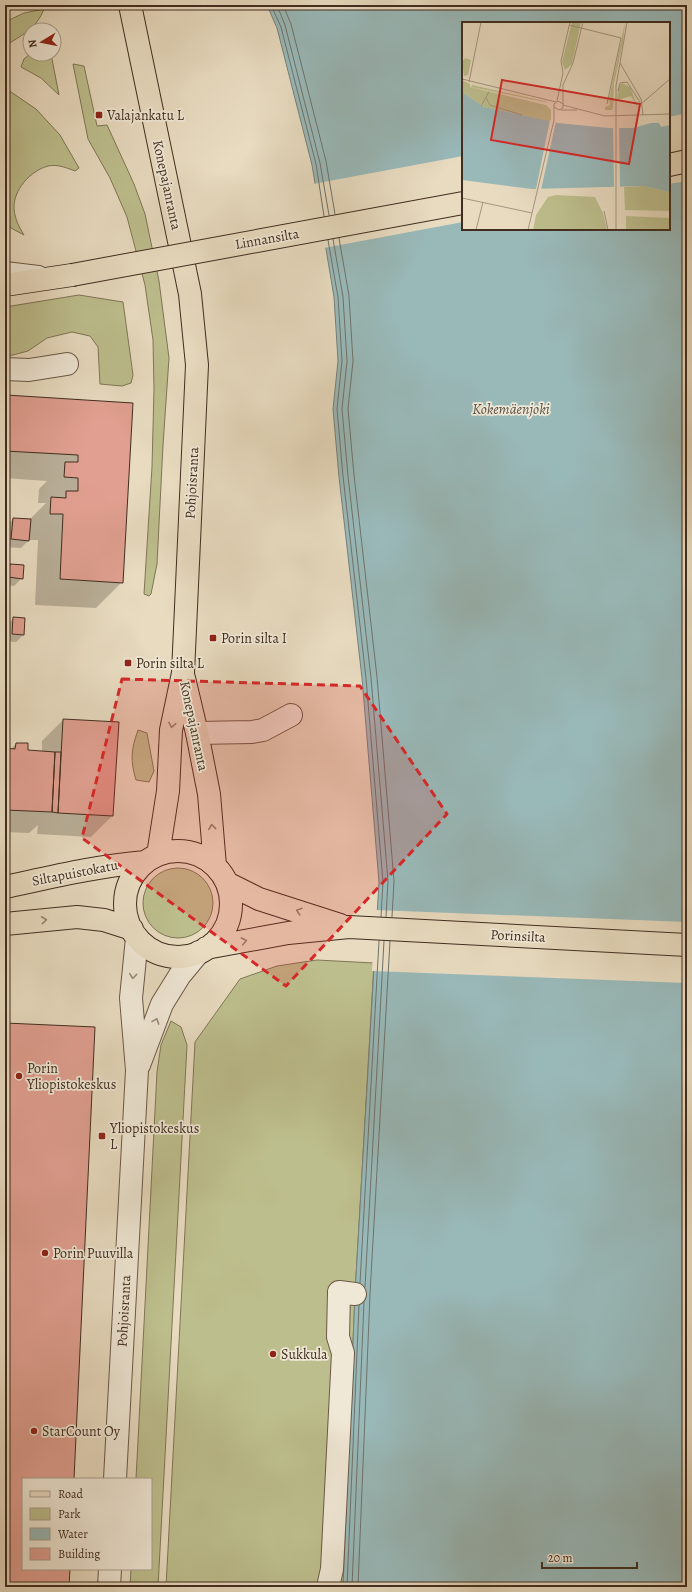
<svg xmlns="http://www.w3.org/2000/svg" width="692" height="1592" font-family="Alegreya,serif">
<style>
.green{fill:#bdbe8d;stroke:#7f7656}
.water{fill:#99b9b9;stroke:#76817b;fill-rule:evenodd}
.pier{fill:#e8dbc0}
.shadow{fill:#0003}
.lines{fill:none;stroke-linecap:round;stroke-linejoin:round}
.shore{stroke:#6d736c;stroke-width:1}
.building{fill:#e09f90;stroke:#412d1f}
.minor-casing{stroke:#6b5847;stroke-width:24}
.major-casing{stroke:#412d1f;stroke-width:24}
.minor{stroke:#f0e8d6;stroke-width:22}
.major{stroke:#e8dbc0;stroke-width:22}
.major-bridge-casing{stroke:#412d1f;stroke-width:24;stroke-linecap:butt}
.major-bridge{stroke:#e8dbc0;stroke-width:22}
.oneway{stroke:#948470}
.oneway2{stroke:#988a7a}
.marked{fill:#d62828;fill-opacity:0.2;stroke:#d62828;stroke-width:3;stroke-dasharray:8 5;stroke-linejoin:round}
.poi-dot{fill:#8f2418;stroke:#f0e8d6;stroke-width:1.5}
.labels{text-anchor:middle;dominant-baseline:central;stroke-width:3.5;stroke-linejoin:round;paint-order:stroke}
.poi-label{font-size:14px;fill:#412d1f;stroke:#f0e8d6;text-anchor:start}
.street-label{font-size:14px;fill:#412d1f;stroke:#f0e8d6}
.water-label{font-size:15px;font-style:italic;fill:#575046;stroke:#f0e8d6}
.inset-road{fill:none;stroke:#a59580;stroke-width:1}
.view{fill:#d62828;fill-opacity:0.15;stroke:#d62828;stroke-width:2}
.inset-edge{fill:none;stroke:#412d1f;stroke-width:2}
</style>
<rect width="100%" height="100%" fill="#e8dbc0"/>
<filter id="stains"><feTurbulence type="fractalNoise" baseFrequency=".005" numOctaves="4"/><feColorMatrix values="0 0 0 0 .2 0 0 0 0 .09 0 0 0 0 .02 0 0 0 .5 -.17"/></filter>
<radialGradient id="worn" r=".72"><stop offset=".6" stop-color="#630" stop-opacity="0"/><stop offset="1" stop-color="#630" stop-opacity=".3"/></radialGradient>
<path class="green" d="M44,9C37,28 22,35 5,46V22L24,13Z
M30,54H51L59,95L41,78L21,67L24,59Z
M73,64L84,66L97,126L107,125L134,184L145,214L159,281L169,358L163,445L157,564L151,594L149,596L144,594L152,467L154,389L153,340L145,285L127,217L110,178L88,139Z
M5,88L36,109L60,135L79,168L75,171C67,168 58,164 48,166C30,171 13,190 14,209C15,219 19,227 24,235L11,228L5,219Z
M79,295L123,302L133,375L131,383L122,386L100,384L98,347L90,336L72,332L47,338L28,351L5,357V307Z
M138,730L147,733L154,771L149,782L136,780C130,760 131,750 138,730Z
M143 903a35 35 0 1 1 70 0a35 35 0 1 1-70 0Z
M317,960L374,963L355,1294L343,1587H166L195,1042L240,979L277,966Z
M171,1021L181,1027L187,1045L158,1587H130L131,1569H151V1479H136L157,1072L161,1045Z"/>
<path class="water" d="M267,5H687V1587H343L355,1294L379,882L362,678L339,477L333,409L338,361L334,297L312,165L277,28ZM463,23H669V229H463Z"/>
<path class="pier" d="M687,113V181L669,184V117Z
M463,156V222L324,248L313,184Z
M375,910L687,922V983L372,971Z"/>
<path class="shadow" d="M6,396L132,403L122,582L96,608L35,605L38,540H29L21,548L5,547V527L13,519L29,520L46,503H38L39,489L47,481L5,478V397Z
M10,565L22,578L14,586L5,585V570Z
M14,618L23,635L16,642L5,641L6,626Z
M63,720L112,816L91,837L37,834L38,825L29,833L5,832V749L10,750L16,744L27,751L42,752V741Z"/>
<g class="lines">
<path class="shore" d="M271,5L281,27L316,164L324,216
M277,5L285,25L320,163L329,215
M283,5L291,24L326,161L335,214
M339,238L349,296L353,361L348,409L354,475L377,677L394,881L392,917
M333,239L343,297L347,361L342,409L348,476L371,678L388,881L386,917
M328,240L338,297L342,361L337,409L343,476L366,678L383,882L381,917
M360,1283L379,941
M365,1287L384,941
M347,1587L359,1305
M352,1587L364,1302
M358,1587L370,1294L390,941"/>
</g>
<path class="building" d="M6,395L133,403L123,583L60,579L63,514H50L51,497L66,498V491H78V478L64,477L65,462H78V455L5,451Z
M13,518L31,519L29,541L11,539Z
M10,564L24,565L23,579L8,577Z
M13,617L25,618L24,635L12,634Z
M63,719L119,722L113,816L58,813Z
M16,743H28V750L55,752L52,812L5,810V748L15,749Z
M55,752H61L58,813L52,812Z
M5,1023L95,1027L74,1479H23V1569H70L69,1587H5Z"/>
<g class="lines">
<defs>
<path id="minor" d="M5,273L38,277
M5,369L29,370L67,364
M197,733L252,732L263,730L291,715
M139,1065L162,1004L180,975L199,952
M115,1479L137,1070L131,998L137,938
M109,1587L110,1569
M328,1587L332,1569L343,1353L338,1337L339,1292L355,1294"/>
<path id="major" d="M130,5L190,294L197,365L183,673L171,730L168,791L158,855
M669,165L687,161
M5,285L72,275
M184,678L197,733L209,794L215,866
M125 904a53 53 0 1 1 106 0a53 53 0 1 1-106 0Z
M227,883L259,899L340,925
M5,887C52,877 97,866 145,862
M5,924L77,917L104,920L132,929
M206,948L288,933L349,927L687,945"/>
</defs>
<use href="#minor" class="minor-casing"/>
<use href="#major" class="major-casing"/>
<use href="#minor" class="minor"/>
<use href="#major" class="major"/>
<defs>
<path id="major-bridge" d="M72,275L463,203"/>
</defs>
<use href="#major-bridge" class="major-bridge-casing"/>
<use href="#major-bridge" class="major-bridge"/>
</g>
<defs><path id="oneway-chevron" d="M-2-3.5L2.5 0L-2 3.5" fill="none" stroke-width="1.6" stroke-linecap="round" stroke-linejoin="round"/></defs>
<g class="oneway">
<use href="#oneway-chevron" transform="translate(172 725) rotate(101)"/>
<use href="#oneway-chevron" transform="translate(212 827) rotate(-96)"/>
<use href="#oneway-chevron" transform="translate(299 911) rotate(-162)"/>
<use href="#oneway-chevron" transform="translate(44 920) rotate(-6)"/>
<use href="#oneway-chevron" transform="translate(244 941) rotate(-11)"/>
</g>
<g class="oneway2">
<use href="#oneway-chevron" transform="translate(133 976) rotate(96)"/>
<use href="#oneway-chevron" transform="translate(156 1021) rotate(-70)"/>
</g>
<path class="marked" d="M122,679L360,686L447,814L286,986L82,838Z"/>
<g class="poi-dot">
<rect x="95" y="111" width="8" height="8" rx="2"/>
<rect x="209" y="634" width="8" height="8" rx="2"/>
<rect x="124" y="659" width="8" height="8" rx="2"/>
<circle cx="19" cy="1076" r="4"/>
<rect x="98" y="1132" width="8" height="8" rx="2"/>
<circle cx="45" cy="1253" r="4"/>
<circle cx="273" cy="1354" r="4"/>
<circle cx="34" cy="1431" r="4"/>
</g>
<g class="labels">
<g class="poi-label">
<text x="107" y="115">Valajankatu L</text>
<text x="221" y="638">Porin silta I</text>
<text x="136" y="663">Porin silta L</text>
<text x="27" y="1068">Porin<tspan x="27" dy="16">Yliopistokeskus</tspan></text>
<text x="110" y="1128">Yliopistokeskus<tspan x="110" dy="16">L</tspan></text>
<text x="53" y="1253">Porin Puuvilla</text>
<text x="281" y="1354">Sukkula</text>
<text x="42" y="1431">StarCount Oy</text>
</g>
<g class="street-label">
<text transform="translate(167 185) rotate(78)">Konepajanranta</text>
<text transform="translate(267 239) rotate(-10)">Linnansilta</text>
<text transform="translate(192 483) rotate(-87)">Pohjoisranta</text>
<text transform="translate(194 726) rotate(78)">Konepajanranta</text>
<text transform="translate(75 873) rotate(-11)">Siltapuistokatu</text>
<text transform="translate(518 936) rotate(3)">Porinsilta</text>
<text transform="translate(124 1311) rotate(-87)">Pohjoisranta</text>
</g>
<g class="water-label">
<text x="511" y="409">Kokemäenjoki</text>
</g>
</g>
<g transform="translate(462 22)">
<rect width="208" height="208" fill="#e8dbc0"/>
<path d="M110,0H119L110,42L103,48L100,40ZM163,0L161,20L152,61L151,85L150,88H143V85L148,83L147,77ZM3,36L9,38L6,53L2,54L0,40ZM0,58L8,62V65L84,83L89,88V100L22,85L0,70ZM160,61L168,65L176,86L169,74L155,78L156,66ZM10,63L82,79L87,81L9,65ZM181,164L208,170V189L163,188L162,165ZM94,173L133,175L141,191L145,208H71L74,193L86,175ZM164,194L208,196V208H164Z" fill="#bdbe8d"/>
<path d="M0,70L22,85L96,101L147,106H171L189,101H197L199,105L208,103V170L181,164L70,167L0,158Z" fill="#99b9b9"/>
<path d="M88,98L94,99L79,168L74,167ZM151,105H157L158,167H152Z" fill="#e8dbc0"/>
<path class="inset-road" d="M107,3L159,16L145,82M158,41L179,77L181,93M0,57L94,80M7,60L19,0M156,69L158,61L165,60L179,82M24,76L28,83L60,93M95,79L101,51L99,39L108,0M179,82L208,57M101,83L143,94L208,92M19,84L27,70M92,85L97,88L101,86V63L111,41L121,0M99,88H115M0,176L70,191L66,208M142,189L146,208M70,191L92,98V82L96,79L101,82M14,208L21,180M154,208V64L165,0"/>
<path class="view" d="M40,58L178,82L167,142L29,118Z"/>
<rect width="208" height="208" class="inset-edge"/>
</g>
<rect width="692" height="1592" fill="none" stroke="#e8dbc0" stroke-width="20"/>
<rect x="6" y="6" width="680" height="1580" fill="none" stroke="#412d1f" stroke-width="2"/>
<rect x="10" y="10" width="672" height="1572" fill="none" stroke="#412d1f"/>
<rect x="22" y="1478" width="130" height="92" fill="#f0e8d6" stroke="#aa9d8d"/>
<rect x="30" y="1491" width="20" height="6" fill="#e8dbc0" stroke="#aa9d8d"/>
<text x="58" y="1498" font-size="12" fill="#412d1f">Road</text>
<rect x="30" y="1508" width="20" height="12" fill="#bdbe8d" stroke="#aa9d8d"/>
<text x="58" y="1518" font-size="12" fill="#412d1f">Park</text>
<rect x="30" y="1528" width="20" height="12" fill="#99b9b9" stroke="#aa9d8d"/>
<text x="58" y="1538" font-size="12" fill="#412d1f">Water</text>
<rect x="30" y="1548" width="20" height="12" fill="#e09f90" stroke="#aa9d8d"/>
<text x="58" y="1558" font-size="12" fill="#412d1f">Building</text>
<g transform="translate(42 42) rotate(260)"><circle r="19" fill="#f0e8d6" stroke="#aa9d8d"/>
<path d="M0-3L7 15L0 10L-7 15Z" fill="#8f2418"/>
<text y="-6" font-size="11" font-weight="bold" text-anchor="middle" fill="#412d1f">N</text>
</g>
<path d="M542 1562v6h95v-6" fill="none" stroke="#412d1f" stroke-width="2"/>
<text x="548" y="1562" font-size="12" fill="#412d1f" stroke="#f0e8d6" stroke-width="3" paint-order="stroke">20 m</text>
<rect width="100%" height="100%" filter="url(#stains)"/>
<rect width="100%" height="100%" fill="url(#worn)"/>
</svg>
